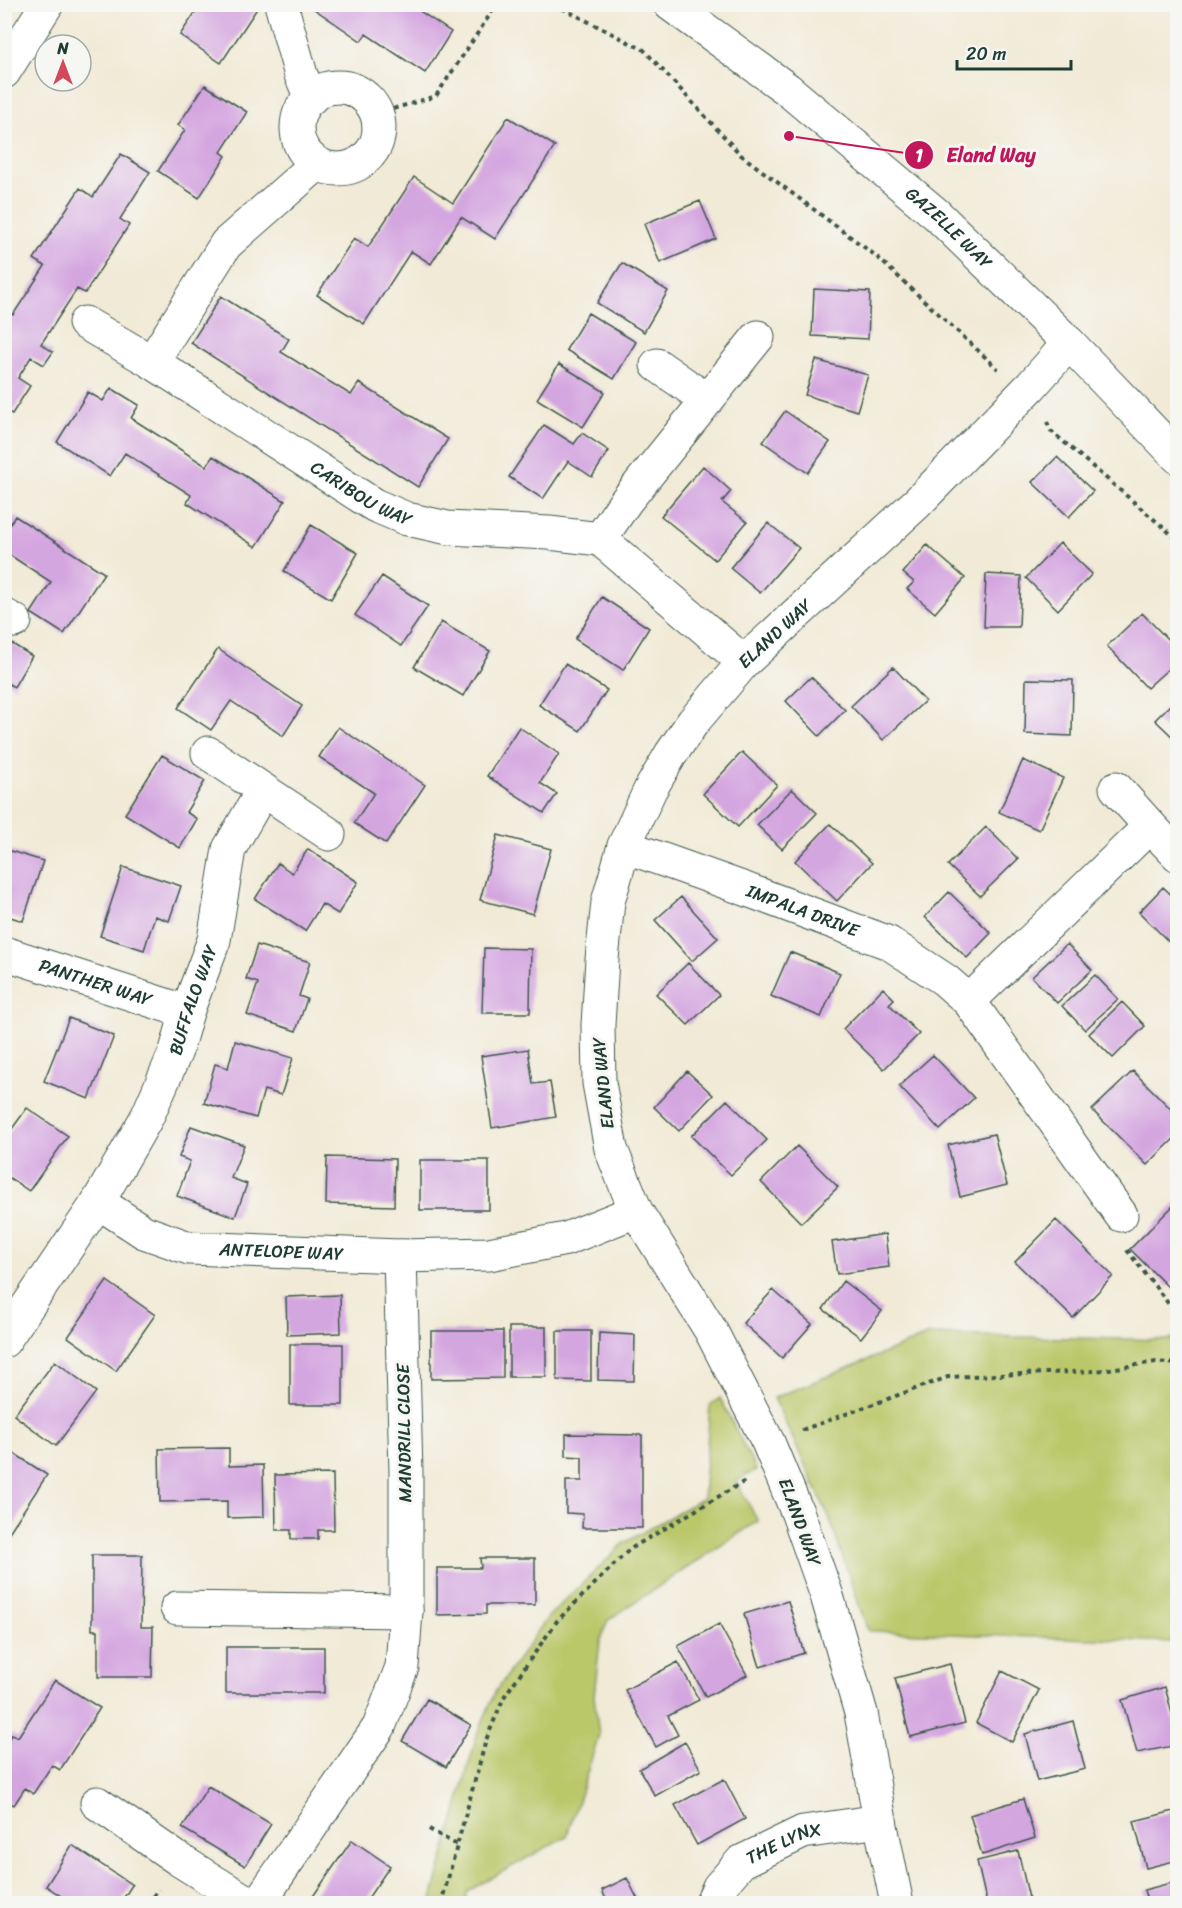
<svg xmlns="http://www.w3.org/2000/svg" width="1182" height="1908" font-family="Sriracha,sans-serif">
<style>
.green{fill:#bbc86a;stroke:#6d824f;stroke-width:1.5}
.building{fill:#d4a6e0}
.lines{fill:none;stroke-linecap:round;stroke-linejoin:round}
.minor-casing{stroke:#3e574c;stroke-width:35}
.path{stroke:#3e574c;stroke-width:4;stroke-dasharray:4.5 4.5;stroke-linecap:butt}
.minor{stroke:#fff;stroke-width:33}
.labels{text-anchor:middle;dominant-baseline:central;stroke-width:6;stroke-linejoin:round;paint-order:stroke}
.street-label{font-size:18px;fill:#1f3d34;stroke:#f6f6f2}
.leader{fill:none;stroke:#c2185b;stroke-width:2}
.callout-dot{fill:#c2185b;stroke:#f6f6f2;stroke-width:2}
.mark-label{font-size:18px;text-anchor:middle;font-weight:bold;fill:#fff}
.callout-label{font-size:20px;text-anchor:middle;font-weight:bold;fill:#c2185b;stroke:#f6f6f2;stroke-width:6;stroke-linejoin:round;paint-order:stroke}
</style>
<rect width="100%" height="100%" fill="#f6f6f2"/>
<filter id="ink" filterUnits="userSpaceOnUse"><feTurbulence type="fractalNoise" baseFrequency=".0167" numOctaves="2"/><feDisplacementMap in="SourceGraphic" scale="12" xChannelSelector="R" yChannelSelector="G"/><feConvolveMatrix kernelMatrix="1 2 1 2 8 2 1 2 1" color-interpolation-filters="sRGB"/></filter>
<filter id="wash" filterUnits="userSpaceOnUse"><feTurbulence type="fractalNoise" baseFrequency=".008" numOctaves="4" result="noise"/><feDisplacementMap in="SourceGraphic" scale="24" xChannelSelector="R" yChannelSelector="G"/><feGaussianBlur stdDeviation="1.35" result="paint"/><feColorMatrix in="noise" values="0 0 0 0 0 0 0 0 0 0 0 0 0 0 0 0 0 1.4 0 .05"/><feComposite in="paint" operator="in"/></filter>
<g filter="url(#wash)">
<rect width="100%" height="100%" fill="#f1ead6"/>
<path class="green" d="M929,1335L1169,1340L1177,1335V1642L868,1631L829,1517L774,1398Z
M720,1398L756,1470L736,1481L758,1521L608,1620L600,1641L594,1696L599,1735L567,1836L468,1891L465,1903H431L476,1738L495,1692L548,1617L624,1543L703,1498L710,1405Z"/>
<g id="blocks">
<path class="building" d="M201,4H260L221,63L180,35Z
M307,4H409L451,32L425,73L366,34L361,41Z
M205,85L247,112L221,152L226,156L199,198L158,171L185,130L178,125Z
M508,117L555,146L495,239L461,217L431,264L411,251L364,324L317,295L354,238L368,247L414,177L453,203Z
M121,154L150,172L120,219L129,225L85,293L77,289L41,344L53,352L44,365L31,357L18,378L30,386L12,414L4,410V309L13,315L45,266L34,259L80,188L93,197Z
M700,201L716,239L660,263L644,224Z
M622,263L668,291L644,332L597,303Z
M814,289L870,292L868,339L812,336Z
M221,296L289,339L281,352L351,395L359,383L448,439L418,487L191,343Z
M588,313L636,342L614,379L566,350Z
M816,360L868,375L857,411L805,395Z
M559,364L605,392L583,427L537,399Z
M111,388L139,405L131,418L206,466L213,456L285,501L256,547L187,503L191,495L125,453L110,476L57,442L88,392L103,401Z
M785,411L830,442L808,473L763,442Z
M544,425L574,444L582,433L609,451L592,477L568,461L543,499L509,477Z
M1057,457L1093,491L1069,517L1032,482Z
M703,466L731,491L722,502L747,522L715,560L661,516Z
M15,516L104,573L64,634L31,613L51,582L5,552V532Z
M768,523L799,548L760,593L730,568Z
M311,525L358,553L331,599L284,571Z
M1060,543L1092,574L1058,610L1026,578Z
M927,545L965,578L935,613L907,589L914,582L903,573Z
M986,574L1021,576L1019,627H984Z
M382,576L428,606L401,646L355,615Z
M602,597L649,628L623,670L575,639Z
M1142,613L1178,650V660L1147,688L1107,646Z
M441,622L490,651L463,696L414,667Z
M4,639L32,656L14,687L4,681Z
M218,649L302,706L283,736L231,701L211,730L178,708Z
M565,664L607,690L580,731L539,705Z
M893,667L925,701L883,740L851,706Z
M811,677L845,710L819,736L786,701Z
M1026,679L1073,680L1072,736L1025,734Z
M1178,697V742L1155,720Z
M338,727L425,785L386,844L354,823L374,793L319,757Z
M519,727L559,754L540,783L557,794L544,813L487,776Z
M742,752L777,785L738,827L703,794Z
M162,755L205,781L186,812L197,819L180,848L125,814Z
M1023,760L1063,778L1039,830L999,812Z
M792,789L817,813L782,849L757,825Z
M830,824L872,863L837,901L795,861Z
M986,827L1018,859L980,896L948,865Z
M498,835L551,849L533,914L480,900Z
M4,849L43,861L23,921L4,915Z
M308,849L358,882L338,914L322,904L305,931L255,899L278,863L292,873Z
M123,867L181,886L169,921L155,916L144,950L100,936Z
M1163,887L1178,901V951L1139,912Z
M949,892L991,933L967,958L925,917Z
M681,897L718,938L692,961L655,920Z
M1067,944L1092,970L1057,1003L1032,977Z
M257,945L310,962L299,996L307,999L296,1031L247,1015L258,983L246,979Z
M484,948L531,949L530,1013H482Z
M790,952L840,973L821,1017L771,996Z
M688,963L719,995L688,1025L656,994Z
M1095,975L1118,999L1085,1030L1062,1006Z
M883,988L894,999L889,1004L919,1034L884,1069L843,1029Z
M1122,1002L1145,1026L1113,1058L1089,1034Z
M69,1018L114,1036L89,1099L44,1081Z
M235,1041L293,1058L281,1095L264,1090L256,1118L204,1103L215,1064L228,1068Z
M528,1049L533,1084L550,1082L556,1117L492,1128L481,1056Z
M933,1055L974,1098L940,1130L899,1086Z
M687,1071L713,1095L679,1131L654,1107Z
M1133,1071L1178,1116V1135L1147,1165L1092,1110Z
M727,1100L767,1140L731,1175L691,1136Z
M27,1108L68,1136L29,1191L4,1174V1140Z
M191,1126L244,1145L231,1178L247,1184L235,1217L177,1196L190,1161L179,1157Z
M994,1134L1007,1185L960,1197L948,1145Z
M797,1146L838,1187L801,1223L761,1182Z
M327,1157L395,1159L394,1206L326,1204Z
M420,1160H489V1210H420Z
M1178,1201V1278L1168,1287L1130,1249Z
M1056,1220L1113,1276L1073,1318L1015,1262Z
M885,1234L889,1267L837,1274L832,1242Z
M107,1281L155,1315L116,1371L68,1337Z
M843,1281L882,1311L861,1338L823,1309Z
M773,1290L812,1324L782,1358L743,1323Z
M340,1295L341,1333L287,1335L286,1297Z
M509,1327H546V1377H509Z
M431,1331H503V1378L431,1379Z
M557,1331H591V1381L557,1380Z
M599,1333L635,1335L634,1381L598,1380Z
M290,1344H343V1405H290Z
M55,1361L96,1392L56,1446L14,1415Z
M566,1434L642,1435V1528H582L583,1514L566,1513V1481H582V1457L566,1456Z
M229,1448V1466L263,1465L264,1517L227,1518V1501L160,1502L159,1449Z
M9,1450L47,1475L4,1540V1457Z
M333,1474L334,1530H318V1539H291V1530H276L275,1475Z
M92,1555H142L141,1627H153L152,1677H98V1630H92Z
M480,1558H535V1605H486V1614L437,1615V1568H481Z
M788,1601L804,1653L760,1667L744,1614Z
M719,1624L747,1675L706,1697L678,1646Z
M226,1647H324V1693H226Z
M678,1662L699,1700L668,1716L678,1735L656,1747L625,1690Z
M950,1664L965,1723L910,1737L895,1678Z
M1002,1671L1039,1690L1012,1742L976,1723Z
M55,1680L100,1708L60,1770L52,1765L33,1794L25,1788L14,1805L4,1799V1745L12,1734L18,1737Z
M1165,1687L1178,1736V1745L1137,1753L1122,1700Z
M427,1699L471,1725L446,1767L402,1741Z
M1073,1721L1085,1769L1037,1781L1025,1734Z
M685,1742L701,1770L655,1796L639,1769Z
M724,1779L745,1819L697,1845L675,1805Z
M208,1786L271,1824L245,1866L182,1828Z
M1023,1799L1035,1838L982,1855L970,1815Z
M1178,1810V1860L1146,1868L1134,1821Z
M352,1840L390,1866L364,1904H310L309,1902Z
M72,1845L132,1885L120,1904H73L46,1886Z
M1018,1851L1029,1898L1007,1904H987L977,1861Z
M627,1878L640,1904H608L602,1890Z
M1178,1881V1904H1148L1144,1890Z"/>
</g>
</g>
<g filter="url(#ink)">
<use href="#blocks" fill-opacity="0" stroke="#3e574c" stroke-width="1.5"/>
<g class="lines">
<defs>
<g id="minor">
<path d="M281,4L301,75L311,98"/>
<path id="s1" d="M670,4L787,89L936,214L1069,343L1178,457"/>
<path d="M4,72L47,4"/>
<circle cx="338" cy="128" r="41"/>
<path id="s2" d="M317,164L226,244L152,362L374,505L407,519L448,528L549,533L600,539L744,662"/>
<path d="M85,323L152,362"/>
<path d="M657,365L707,400"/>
<path d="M600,539L626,501L758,337"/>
<path d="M4,615L15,621"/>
<path d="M208,753L329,834"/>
<path d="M1116,788L1150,826"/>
<path id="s3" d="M624,846L745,889L889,943L945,980L969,1001L1121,1215"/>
<path id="s4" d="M4,953L187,1012"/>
<path d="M969,1001L1150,826L1178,855"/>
<path id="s5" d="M98,1202L147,1117L176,1051L187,1012L214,940L229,849L263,790"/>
<path id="s6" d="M4,1341L98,1202L144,1232L189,1248L400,1256L489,1254L566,1239L636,1211"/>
<path d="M177,1608L406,1611"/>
<path d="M97,1803L178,1859L250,1904"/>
<path d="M258,1904L379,1727L402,1667L406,1611V1472L400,1256"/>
<path id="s7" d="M711,1904L719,1887L741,1862L803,1832L880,1821"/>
<path id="s8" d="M897,1904L880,1821L861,1713L827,1596L798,1514L768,1442L711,1331L636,1211L611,1149L599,1083L598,1025L602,959L608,902L624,846L650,790L671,754L693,722L744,662L917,503L1031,386L1069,343"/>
</g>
</defs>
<use href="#minor" class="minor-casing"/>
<path class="path" d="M554,4L644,50L741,155L876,256L998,369
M376,114L436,96L497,4
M4,117L11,107
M1047,422L1051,431L1178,540
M1127,1250L1178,1316
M802,1430L948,1377L1096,1371L1156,1362L1178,1364
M429,1829L457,1845
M148,1904L158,1889
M441,1904L486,1740L504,1697L557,1621L630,1549L745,1481"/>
<use href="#minor" class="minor"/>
</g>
</g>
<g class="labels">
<g class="street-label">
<text stroke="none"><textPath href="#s1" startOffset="358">GAZELLE WAY</textPath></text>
<text stroke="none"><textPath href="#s2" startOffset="508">CARIBOU WAY</textPath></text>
<text stroke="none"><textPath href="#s8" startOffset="1384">ELAND WAY</textPath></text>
<text stroke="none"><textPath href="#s3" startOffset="190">IMPALA DRIVE</textPath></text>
<text stroke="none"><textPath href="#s4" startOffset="96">PANTHER WAY</textPath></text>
<text stroke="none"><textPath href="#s5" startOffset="224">BUFFALO WAY</textPath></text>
<text transform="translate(603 1083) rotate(-96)">ELAND WAY</text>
<text stroke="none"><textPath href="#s6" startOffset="363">ANTELOPE WAY</textPath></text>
<text transform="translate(404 1433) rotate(-91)">MANDRILL CLOSE</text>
<text transform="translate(800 1522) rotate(70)">ELAND WAY</text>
<text stroke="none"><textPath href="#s7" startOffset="99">THE LYNX</textPath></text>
</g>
</g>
<path class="leader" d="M789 136L919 155"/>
<g class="callout-dot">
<circle cx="789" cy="136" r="6"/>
<circle cx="919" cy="155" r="15"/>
</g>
<g class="mark-label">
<text x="919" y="162">1</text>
</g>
<g class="callout-label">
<text x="991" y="162">Eland Way</text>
</g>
<rect width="1182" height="1908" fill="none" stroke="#f6f6f2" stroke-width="24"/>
<g transform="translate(63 63)"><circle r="28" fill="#f6f6f2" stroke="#a0aca6" stroke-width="1.5"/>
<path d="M0-4.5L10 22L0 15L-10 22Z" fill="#d1495b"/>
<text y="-9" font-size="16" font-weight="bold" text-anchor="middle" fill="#1f3d34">N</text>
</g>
<path d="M957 60v9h114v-9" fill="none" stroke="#1f3d34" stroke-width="3"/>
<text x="966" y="60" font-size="18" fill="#1f3d34" stroke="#f6f6f2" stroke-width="4.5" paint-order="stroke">20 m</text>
</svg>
